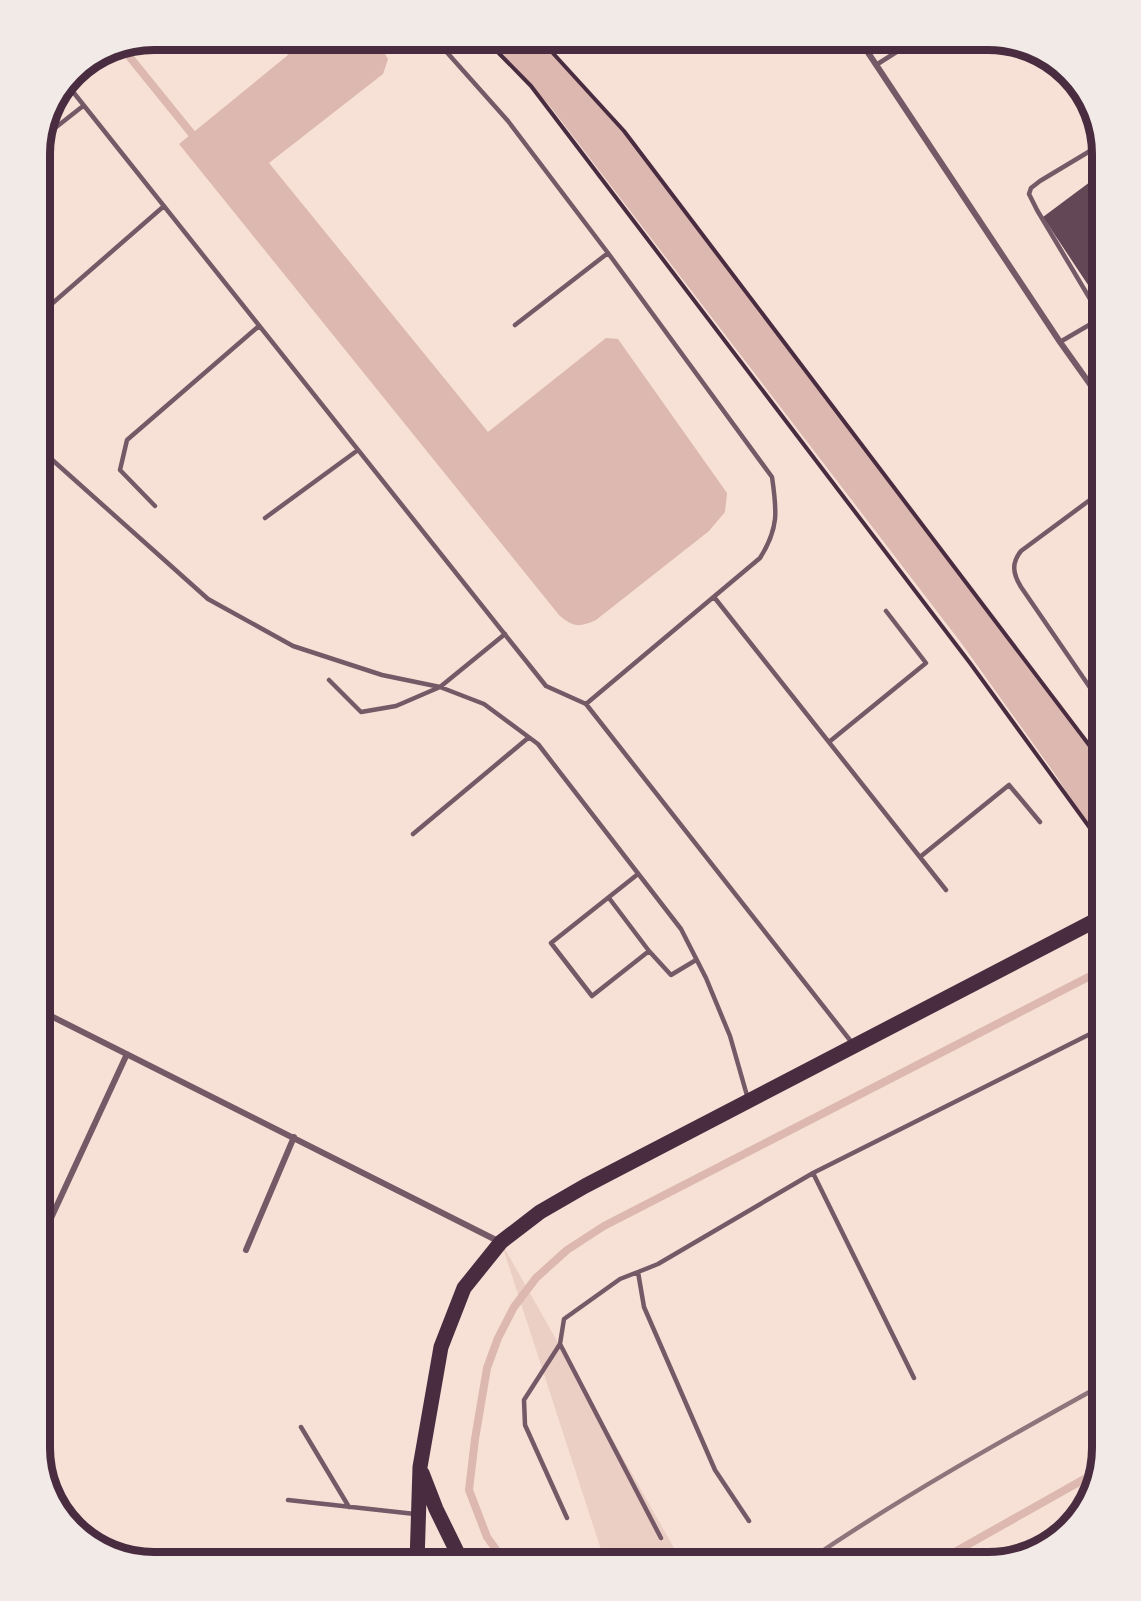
<svg xmlns="http://www.w3.org/2000/svg" width="1141" height="1601" font-family="'Space Grotesk',sans-serif">
<style>
.green{fill:#ebcfc5}
.water{fill:#dcb8b0}
.lines{fill:none;stroke-linecap:round;stroke-linejoin:round}
.stream{stroke:#dcb8b0;stroke-width:8}
.building{fill:#644757}
.path{stroke:#4a2c40;stroke-width:4}
.service{stroke:#755966;stroke-width:4.5}
.minor{stroke:#755966;stroke-width:6}
.primary{stroke:#4a2c40;stroke-width:15}
.rail{stroke:#8f747c;stroke-width:4.5}
.rim{fill:none;stroke:#4a2c40;stroke-width:8}
</style>
<rect width="100%" height="100%" fill="#f7e1d7"/>
<path class="green" d="M501,1242L682,1562H605Z"/>
<path class="water" d="M275,39H376L388,59L383,74L269,163L488,432L606,338L618,339L727,493L725,512L709,531L596,620C579,628 573,627 559,615L179,144L288,55Z
M488,39H540L624,131L1094,750L1102,764V861L1088,827L1057,777L962,644L549,105Z"/>
<g class="lines">
<path class="stream" d="M124,50L192,134
M505,1562L487,1537L469,1490L475,1439L487,1368L498,1338L514,1307L536,1278L567,1250L604,1226L1102,970
M937,1562L1095,1473"/>
</g>
<path class="building" d="M1102,173V306L1043,217Z"/>
<g class="lines">
<path class="path" d="M485,39L531,86L970,663L1090,828
M540,39L624,131L1102,762"/>
<path class="service" d="M435,39L508,121L608,253L772,477C777,511 779,528 760,558L586,704L853,1044
M876,65L917,39
M66,83L546,686L586,704
M41,139L83,106
M1100,145L1040,181L1031,188L1029,194L1037,210L1102,319
M39,315L164,206
M515,325L608,253
M1060,342L1101,318
M39,448L208,599L293,646L382,675L440,687L484,704L538,744L681,929L706,978L730,1036L748,1099
M155,506L120,470L127,440L259,326
M265,518L358,450
M714,597L946,890
M329,680L361,712L396,706L440,687L505,634
M1102,705L1021,587C1013,574 1011,563 1021,551L1102,491
M829,742L926,663L886,611
M413,834L528,738
M920,857L1009,785L1040,822
M638,874L551,943L592,996L649,951L671,975L696,960
M609,898L649,951
M813,1173L914,1378
M638,1272L620,1279L564,1319L560,1344L661,1538
M560,1344L524,1400L525,1425L567,1518
M301,1427L349,1507
M288,1500L415,1514
M749,1521L715,1470L644,1307L638,1272L658,1264L813,1173L1102,1028"/>
<path class="minor" d="M859,39L1060,342L1102,401
M39,1010L500,1242
M39,1244L127,1054
M246,1250L294,1137
M84,1534L108,1550"/>
<path class="primary" d="M422,1473L436,1509L462,1562
M417,1562L420,1467L441,1347L464,1288L501,1242L540,1212L585,1186L1102,917"/>
<path class="rail" d="M806,1562C901,1497 1001,1441 1102,1385"/>
</g>
<path d="M0 0H1141V1601H0ZM154 50H988A104 104 0 0 1 1092 154V1448A104 104 0 0 1 988 1552H154A104 104 0 0 1 50 1448V154A104 104 0 0 1 154 50Z" fill="#f1eae7" fill-rule="evenodd"/>
<path class="rim" d="M154 50H988A104 104 0 0 1 1092 154V1448A104 104 0 0 1 988 1552H154A104 104 0 0 1 50 1448V154A104 104 0 0 1 154 50Z"/>
</svg>
